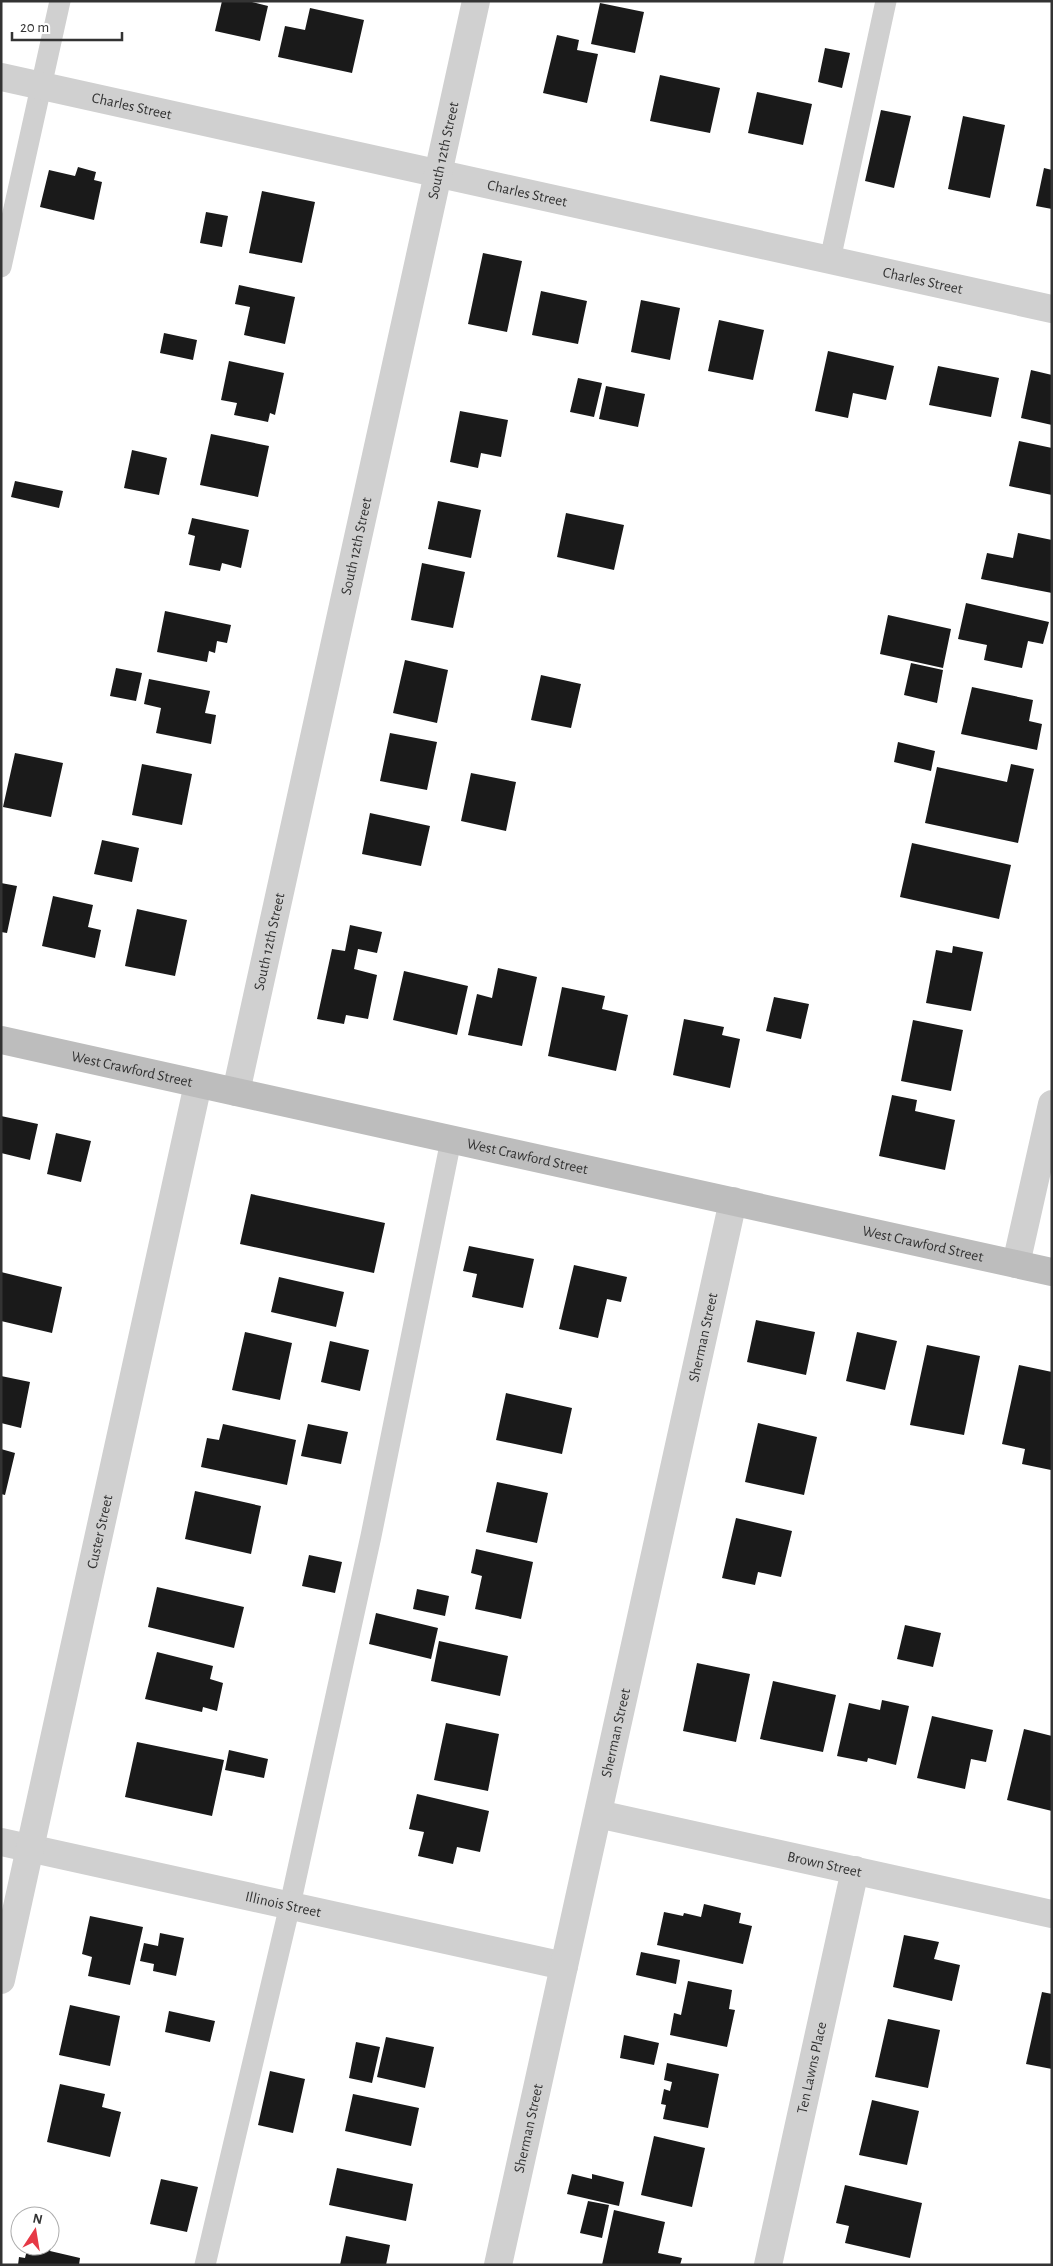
<svg xmlns="http://www.w3.org/2000/svg" width="1053" height="2266" font-family="'Alegreya Sans',sans-serif">
<style>
.building{fill:#1a1a1a}
.lines{fill:none;stroke-linecap:round;stroke-linejoin:round}
.lane{stroke:#d0d0d0;stroke-width:21}
.street{stroke:#d0d0d0;stroke-width:28}
.secondary{stroke:#bdbdbd;stroke-width:28}
.labels{text-anchor:middle;dominant-baseline:central;stroke-width:5;stroke-linejoin:round;paint-order:stroke}
.street-label{font-size:15px;fill:#333;stroke:#fff}
</style>
<rect width="100%" height="100%" fill="#fff"/>
<path class="building" d="M222,1H248L268,6L260,41L215,31Z
M600,3L644,12L635,53L591,44Z
M310,8L364,20L352,73L278,57L285,26L305,30Z
M557,35L579,40L577,50L598,54L587,103L543,93Z
M825,48L850,53L842,88L818,82Z
M660,75L720,88L710,133L650,121Z
M757,92L812,104L803,145L748,133Z
M881,110L911,116L894,188L865,181Z
M963,116L1005,125L990,198L948,189Z
M78,167L96,172L94,180L102,182L94,220L40,207L49,170L75,176Z
M1044,168L1052,170V209L1036,206Z
M262,191L315,202L302,263L249,253Z
M206,212L228,216L222,247L200,243Z
M483,253L522,261L507,332L468,324Z
M239,285L295,297L285,344L244,335L250,307L235,304Z
M541,291L587,301L578,344L532,335Z
M641,300L680,308L670,360L631,352Z
M719,320L764,330L753,380L708,371Z
M164,333L197,340L193,360L160,353Z
M828,351L894,366L886,400L853,393L848,418L815,411Z
M229,361L284,373L275,415L270,413L268,422L234,415L237,403L221,400Z
M938,366L999,378L991,417L929,405Z
M1031,370L1052,375V425L1021,418Z
M578,378L602,383L594,417L570,412Z
M606,386L645,394L638,427L599,419Z
M460,411L508,420L501,457L481,453L478,468L450,462Z
M211,434L269,446L258,497L200,485Z
M1019,441L1052,448V495L1009,486Z
M132,450L167,458L159,495L124,488Z
M15,481L63,491L59,508L11,497Z
M438,501L481,510L471,558L428,549Z
M566,513L624,525L614,570L557,557Z
M192,518L249,530L241,568L222,563L220,571L189,565L195,536L188,534Z
M1018,533L1052,540V593L981,579L987,553L1013,558Z
M422,563L465,572L453,628L411,620Z
M966,603L1049,622L1043,644L1028,641L1022,668L984,660L987,645L958,639Z
M165,611L231,625L227,643L217,641L215,653L209,651L207,662L157,652Z
M888,615L951,629L943,668L880,654Z
M405,660L448,670L437,723L393,713Z
M911,663L943,670L937,703L904,695Z
M116,668L142,673L136,701L110,696Z
M541,675L581,684L571,728L531,720Z
M149,679L210,691L205,713L216,715L211,744L156,733L161,708L144,704Z
M972,687L1033,700L1029,721L1042,724L1037,750L961,734Z
M390,733L437,742L427,790L380,781Z
M898,742L935,751L931,771L894,762Z
M15,753L63,763L51,817L3,807Z
M142,764L192,774L182,825L132,815Z
M1011,764L1034,769L1018,843L925,823L937,767L1007,782Z
M471,773L516,782L506,831L461,821Z
M370,813L430,826L421,866L362,854Z
M102,840L139,848L132,882L94,874Z
M912,843L1011,865L999,919L900,897Z
M1,883L17,886L7,933L1,932Z
M53,896L93,905L88,927L101,930L95,958L42,946Z
M137,909L187,920L175,976L125,966Z
M350,925L382,932L377,953L358,949L354,969L377,975L368,1019L346,1015L344,1024L317,1019L332,949L345,951Z
M953,946L983,952L971,1011L926,1003L936,950L952,953Z
M498,968L537,977L522,1046L468,1035L477,994L492,998Z
M404,971L468,986L457,1035L393,1020Z
M562,987L605,996L602,1009L628,1015L616,1071L548,1056Z
M774,997L809,1004L801,1039L766,1031Z
M684,1019L724,1027L722,1035L740,1039L730,1088L673,1075Z
M913,1020L963,1030L951,1091L901,1081Z
M892,1095L917,1100L915,1111L955,1120L945,1170L879,1156Z
M1,1116L38,1124L30,1160L1,1153Z
M56,1133L91,1141L81,1182L47,1174Z
M251,1194L385,1223L374,1273L240,1244Z
M469,1246L534,1259L523,1308L472,1297L477,1274L463,1271Z
M574,1265L627,1277L621,1302L607,1299L598,1338L559,1329Z
M1,1272L62,1287L52,1333L1,1321Z
M279,1277L344,1292L336,1327L271,1312Z
M756,1320L815,1332L806,1375L747,1362Z
M245,1332L292,1343L280,1400L232,1390Z
M857,1332L897,1341L885,1390L846,1381Z
M330,1341L369,1350L360,1391L321,1382Z
M927,1345L980,1356L964,1435L910,1425Z
M1019,1365L1052,1372L1051,1470L1022,1464L1025,1449L1002,1444Z
M1,1376L30,1382L21,1428L1,1423Z
M506,1393L572,1408L562,1454L496,1440Z
M758,1423L817,1437L804,1495L745,1482Z
M223,1424L296,1440L287,1485L201,1467L207,1438L219,1440Z
M308,1424L348,1432L341,1464L301,1456Z
M1,1449L15,1453L5,1495L1,1494Z
M497,1482L548,1493L537,1543L486,1532Z
M195,1491L261,1506L251,1554L185,1539Z
M736,1518L792,1531L781,1577L758,1572L755,1585L722,1578Z
M476,1549L533,1562L521,1619L475,1609L482,1576L471,1573Z
M309,1555L342,1562L335,1593L302,1586Z
M157,1587L244,1607L234,1648L148,1627Z
M417,1589L449,1596L445,1616L413,1609Z
M376,1613L438,1628L431,1659L369,1644Z
M905,1625L941,1633L933,1667L897,1659Z
M439,1641L508,1656L500,1696L431,1681Z
M157,1652L213,1666L210,1679L223,1683L217,1711L203,1707L202,1712L145,1699Z
M697,1663L750,1674L736,1742L683,1731Z
M773,1681L836,1695L823,1752L760,1739Z
M882,1700L909,1706L896,1765L868,1758L867,1762L837,1756L849,1703L880,1710Z
M932,1716L993,1730L986,1762L971,1759L965,1789L917,1778Z
M446,1723L499,1734L488,1791L434,1780Z
M1024,1729L1052,1736V1811L1007,1800Z
M137,1742L224,1760L212,1816L125,1797Z
M229,1750L268,1759L264,1778L225,1770Z
M417,1794L489,1811L480,1852L457,1847L453,1864L418,1856L424,1832L409,1829Z
M704,1904L741,1913L739,1923L752,1926L743,1964L657,1945L664,1912L683,1916L684,1913L701,1917Z
M90,1916L143,1927L130,1985L88,1976L92,1957L82,1954Z
M160,1933L184,1938L176,1976L153,1971L154,1964L140,1961L144,1943L158,1946Z
M904,1935L939,1942L934,1959L960,1965L952,2001L893,1987Z
M641,1952L680,1960L676,1984L636,1975Z
M688,1981L732,1990L729,2009L735,2010L727,2047L670,2035L674,2013L681,2015Z
M1042,1992L1052,1994V2069L1026,2064Z
M70,2005L120,2016L110,2066L59,2055Z
M169,2011L215,2021L210,2042L165,2032Z
M888,2019L940,2030L928,2088L875,2077Z
M624,2035L659,2043L654,2065L620,2058Z
M386,2037L434,2047L425,2088L377,2077Z
M356,2042L380,2047L372,2083L349,2078Z
M667,2063L719,2074L708,2128L663,2119L666,2105L661,2104L664,2089L670,2091L672,2082L664,2080Z
M270,2071L305,2079L293,2133L258,2125Z
M60,2084L105,2094L102,2107L121,2112L110,2157L47,2142Z
M353,2094L419,2108L411,2146L345,2131Z
M872,2100L919,2111L907,2165L859,2155Z
M654,2136L705,2148L692,2207L641,2195Z
M337,2168L413,2184L406,2221L329,2205Z
M572,2174L592,2179V2174L624,2182L619,2206L567,2194Z
M161,2179L198,2187L187,2232L150,2224Z
M845,2185L922,2203L910,2258L845,2243L849,2226L836,2223Z
M588,2201L609,2205L602,2238L580,2233Z
M614,2210L665,2222L658,2253L682,2258L680,2265H602Z
M346,2236L390,2245L386,2265H340Z
M28,2246L51,2248L50,2251L80,2258L79,2265H18L19,2257L25,2258Z"/>
<g class="lines">
<path class="lane" d="M830,260L886,1
M1,267L60,1
M205,2265L290,1905L371,1536L451,1140"/>
<g class="street">
<path id="s1" d="M1,77L1052,309"/>
<path id="s2" d="M236,1092L476,1"/>
<path d="M1016,1264L1052,1104"/>
<path id="s3" d="M598,1814L1052,1914"/>
<path id="s4" d="M1,1842L564,1966"/>
<path id="s5" d="M1,1980L198,1084"/>
<path id="s6" d="M498,2265L733,1201"/>
<path id="s7" d="M768,2265L855,1870"/>
</g>
<path class="secondary" id="s8" d="M1,1040L1052,1272"/>
</g>
<g class="labels">
<g class="street-label">
<text stroke="none"><textPath href="#s1" startOffset="134">Charles Street</textPath></text>
<text stroke="none"><textPath href="#s2" startOffset="964">South 12th Street</textPath></text>
<text stroke="none"><textPath href="#s1" startOffset="539">Charles Street</textPath></text>
<text stroke="none"><textPath href="#s1" startOffset="944">Charles Street</textPath></text>
<text stroke="none"><textPath href="#s2" startOffset="559">South 12th Street</textPath></text>
<text stroke="none"><textPath href="#s2" startOffset="154">South 12th Street</textPath></text>
<text stroke="none"><textPath href="#s8" startOffset="134">West Crawford Street</textPath></text>
<text stroke="none"><textPath href="#s8" startOffset="539">West Crawford Street</textPath></text>
<text stroke="none"><textPath href="#s8" startOffset="944">West Crawford Street</textPath></text>
<text stroke="none"><textPath href="#s6" startOffset="950">Sherman Street</textPath></text>
<text stroke="none"><textPath href="#s5" startOffset="459">Custer Street</textPath></text>
<text stroke="none"><textPath href="#s6" startOffset="545">Sherman Street</textPath></text>
<text stroke="none"><textPath href="#s3" startOffset="232">Brown Street</textPath></text>
<text stroke="none"><textPath href="#s4" startOffset="289">Illinois Street</textPath></text>
<text stroke="none"><textPath href="#s7" startOffset="202">Ten Lawns Place</textPath></text>
<text stroke="none"><textPath href="#s6" startOffset="140">Sherman Street</textPath></text>
</g>
</g>
<rect width="1053" height="2266" fill="none" stroke="#333333" stroke-width="5"/>
<g transform="translate(35 2231) rotate(12)"><circle r="24" fill="#ffffff" stroke="#adadad"/>
<path d="M0-4L9 19L0 12L-9 19Z" fill="#e63946"/>
<text y="-8" font-size="14" font-weight="bold" text-anchor="middle" fill="#333333">N</text>
</g>
<path d="M12 32v8h110v-8" fill="none" stroke="#333333" stroke-width="2.5"/>
<text x="20" y="32" font-size="15" fill="#333333" stroke="#ffffff" stroke-width="4" paint-order="stroke">20 m</text>
</svg>
